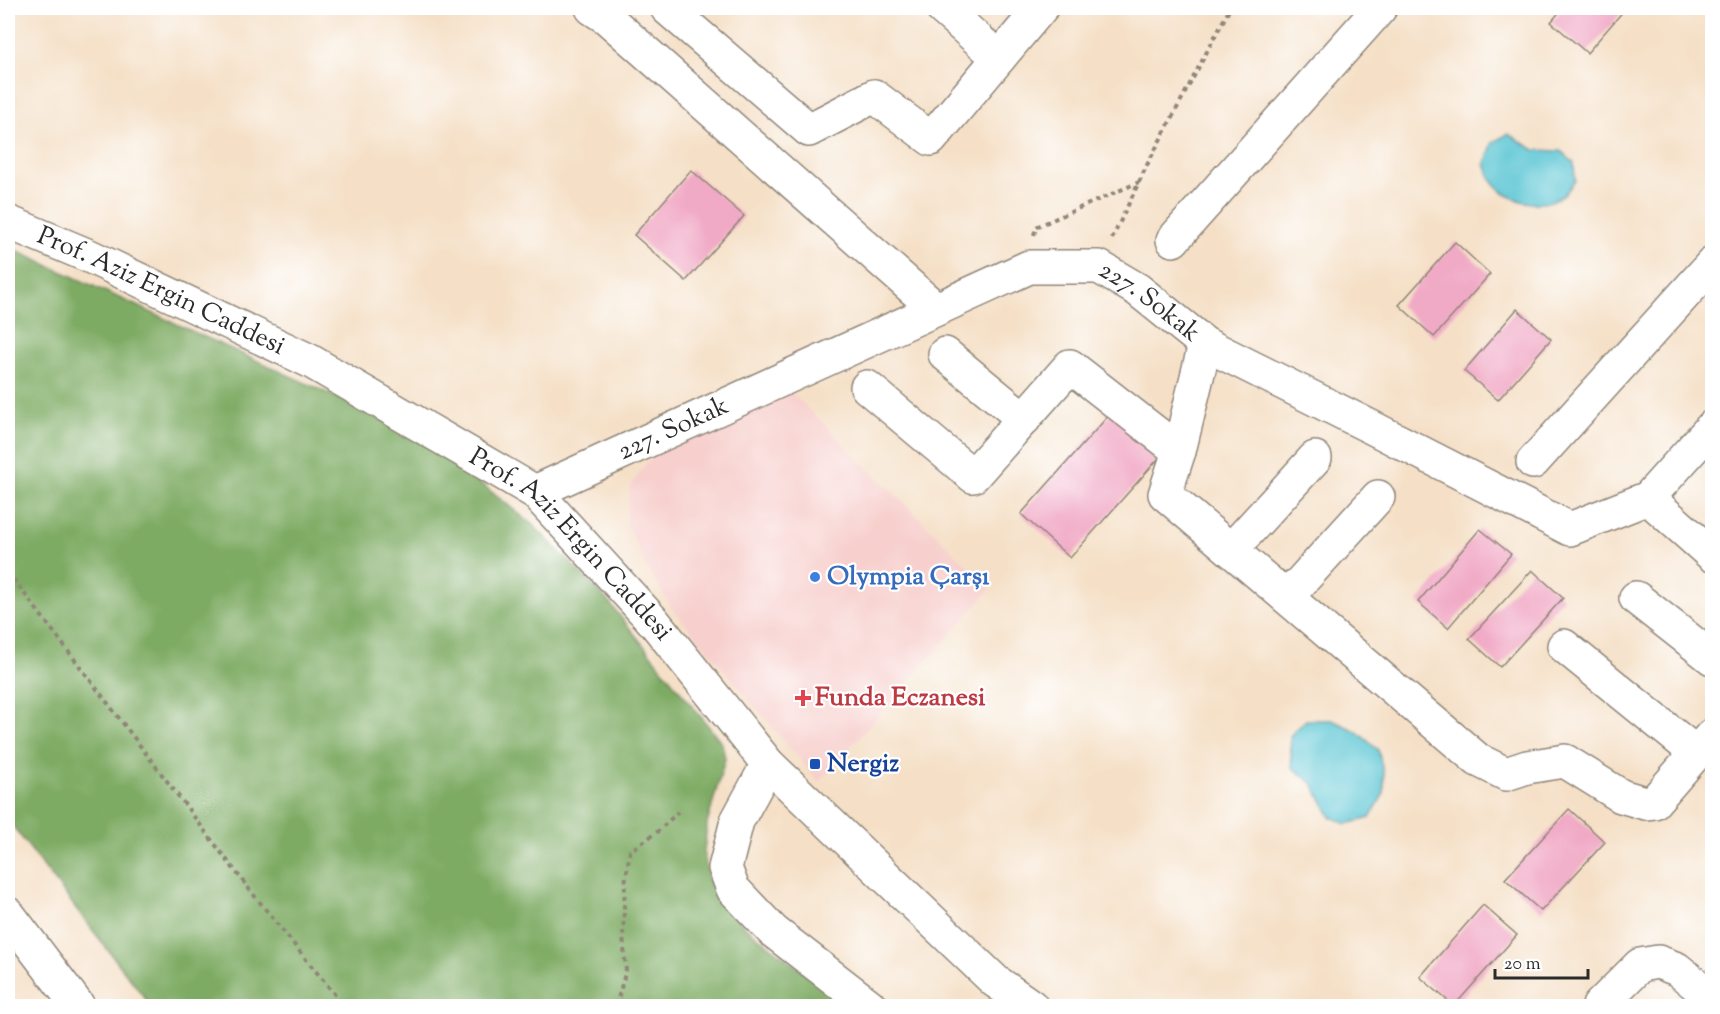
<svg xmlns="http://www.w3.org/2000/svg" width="1720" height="1014" font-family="'Sorts Mill Goudy',serif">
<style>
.built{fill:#f7d0ce}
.forest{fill:#7eab64;stroke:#546b48;stroke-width:1.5}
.water{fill:#59c5d3;stroke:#42787f;stroke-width:1.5}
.building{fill:#f1aac6}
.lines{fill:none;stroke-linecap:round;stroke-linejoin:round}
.minor-casing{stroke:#908679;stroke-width:36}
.path{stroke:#908679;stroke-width:4;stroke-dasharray:4.5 4.5;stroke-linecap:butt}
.minor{stroke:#fff;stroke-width:33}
.shop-dot{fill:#3f7fe0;stroke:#fff;stroke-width:2}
.health-dot{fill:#e0444e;stroke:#fff;stroke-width:2}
.transit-dot{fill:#1a4fb4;stroke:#fff;stroke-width:2}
.labels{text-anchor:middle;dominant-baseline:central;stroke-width:4.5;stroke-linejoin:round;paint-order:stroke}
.street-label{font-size:26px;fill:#2b2b2b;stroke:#fff}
.shop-label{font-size:26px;font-weight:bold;fill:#366cbe;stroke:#fff;text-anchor:start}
.health-label{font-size:26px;font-weight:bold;fill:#be3a42;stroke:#fff;text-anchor:start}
.transit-label{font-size:26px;font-weight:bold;fill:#164399;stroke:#fff;text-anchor:start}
</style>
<rect width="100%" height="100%" fill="#fff"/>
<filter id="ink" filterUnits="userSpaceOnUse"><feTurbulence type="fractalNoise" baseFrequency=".0167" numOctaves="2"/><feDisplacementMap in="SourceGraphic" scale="12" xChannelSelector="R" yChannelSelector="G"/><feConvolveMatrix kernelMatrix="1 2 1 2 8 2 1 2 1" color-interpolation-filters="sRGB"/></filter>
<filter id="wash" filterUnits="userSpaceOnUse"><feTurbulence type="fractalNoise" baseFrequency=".008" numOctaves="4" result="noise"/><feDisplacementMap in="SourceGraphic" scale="24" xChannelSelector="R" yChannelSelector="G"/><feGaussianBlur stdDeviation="1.35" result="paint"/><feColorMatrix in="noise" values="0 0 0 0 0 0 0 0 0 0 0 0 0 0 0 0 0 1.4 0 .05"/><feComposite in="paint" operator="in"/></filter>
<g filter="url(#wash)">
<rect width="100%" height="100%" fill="#f5e0c7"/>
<path class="built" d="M790,391L991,589L819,782L671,607L645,564L626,523L630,487L646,463L666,444Z"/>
<path class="forest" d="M8,247L358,407L450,459L533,525L607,600L722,743L725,759L707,824L704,852L708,877L722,903L744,926L848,1006H151L8,820Z"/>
<path class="water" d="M1508,134L1535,150L1561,151L1574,163L1575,181C1571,185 1567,192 1563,195C1541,211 1508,202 1493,182C1489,177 1487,169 1485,164L1493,142Z
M1306,720H1332L1356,731L1378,750L1384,775V793L1370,818L1347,824L1331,817L1313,784L1292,767L1290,736Z"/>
<g id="blocks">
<path class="building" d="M1563,8H1626L1587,53L1551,22Z
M691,170L744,216L686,281L634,235Z
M1455,242L1490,274L1434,337L1399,305Z
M1517,309L1551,339L1498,400L1464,371Z
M1117,406L1166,450L1070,558L1021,514Z
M1480,529L1511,554L1448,628L1418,602Z
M1532,570L1563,598L1500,667L1469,639Z
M1569,809L1605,842L1541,911L1505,879Z
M1483,905L1517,935L1454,1006L1420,977Z"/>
</g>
</g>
<g filter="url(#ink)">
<use href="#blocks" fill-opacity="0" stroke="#908679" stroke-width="1.5"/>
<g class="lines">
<defs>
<g id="minor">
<path d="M592,8L606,17L936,309"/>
<path d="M667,8L809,130L874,96L931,139L1041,8"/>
<path d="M942,8L999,58"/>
<path id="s1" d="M8,222L89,256L310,361L535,492L655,623L768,764L995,981L1031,1006"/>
<path d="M1173,240L1380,8"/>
<path d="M1205,344L1179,451L1165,494L1478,760L1506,774L1527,767L1565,761L1621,796L1645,803L1654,802L1712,735"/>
<path d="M945,354L1024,419"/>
<path d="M867,387L973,476L1070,366L1179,451"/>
<path d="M1533,462L1712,264"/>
<path id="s2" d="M535,492L1029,267H1099L1138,290L1205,344L1373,428L1570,529L1648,498L1712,427"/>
<path d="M1648,498L1712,555"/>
<path d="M1231,550L1315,458"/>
<path d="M1287,597L1378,497"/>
<path d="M1636,598L1712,658"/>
<path d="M1564,646L1696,753"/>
<path d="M768,764L737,821L725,868L733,889L773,931L870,1006"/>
<path d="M8,914L78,1006"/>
<path d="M1599,1006L1640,965L1658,962L1677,969L1712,998"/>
</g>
</defs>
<use href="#minor" class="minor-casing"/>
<path class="path" d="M1034,235L1036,227L1139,182
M1112,239L1147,165L1230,8
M8,572L249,889L344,1006
M616,1006L626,970L623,937L625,884L630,851L657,832L678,812"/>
<use href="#minor" class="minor"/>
</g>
</g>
<circle class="shop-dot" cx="815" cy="577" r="6"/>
<path class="health-dot" d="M800 689h6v6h6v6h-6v6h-6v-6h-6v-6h6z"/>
<rect class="transit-dot" x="809" y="758" width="12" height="12" rx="3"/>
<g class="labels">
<g class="street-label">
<text stroke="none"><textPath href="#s1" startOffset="168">Prof. Aziz Ergin Caddesi</textPath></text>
<text stroke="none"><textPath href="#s2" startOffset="674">227. Sokak</textPath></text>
<text stroke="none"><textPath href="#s2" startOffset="152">227. Sokak</textPath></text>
<text stroke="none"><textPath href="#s1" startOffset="654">Prof. Aziz Ergin Caddesi</textPath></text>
</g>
<g class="shop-label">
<text x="827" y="577">Olympia Çarşı</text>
</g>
<g class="health-label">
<text x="815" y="698">Funda Eczanesi</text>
</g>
<g class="transit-label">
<text x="827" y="764">Nergiz</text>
</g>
</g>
<rect width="1720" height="1014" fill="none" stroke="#fff" stroke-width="30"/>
<path d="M1495 969v9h93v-9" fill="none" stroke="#2b2b2b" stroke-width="3"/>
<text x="1504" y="969" font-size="18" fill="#2b2b2b" stroke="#ffffff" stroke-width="4.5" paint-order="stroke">20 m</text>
</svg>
